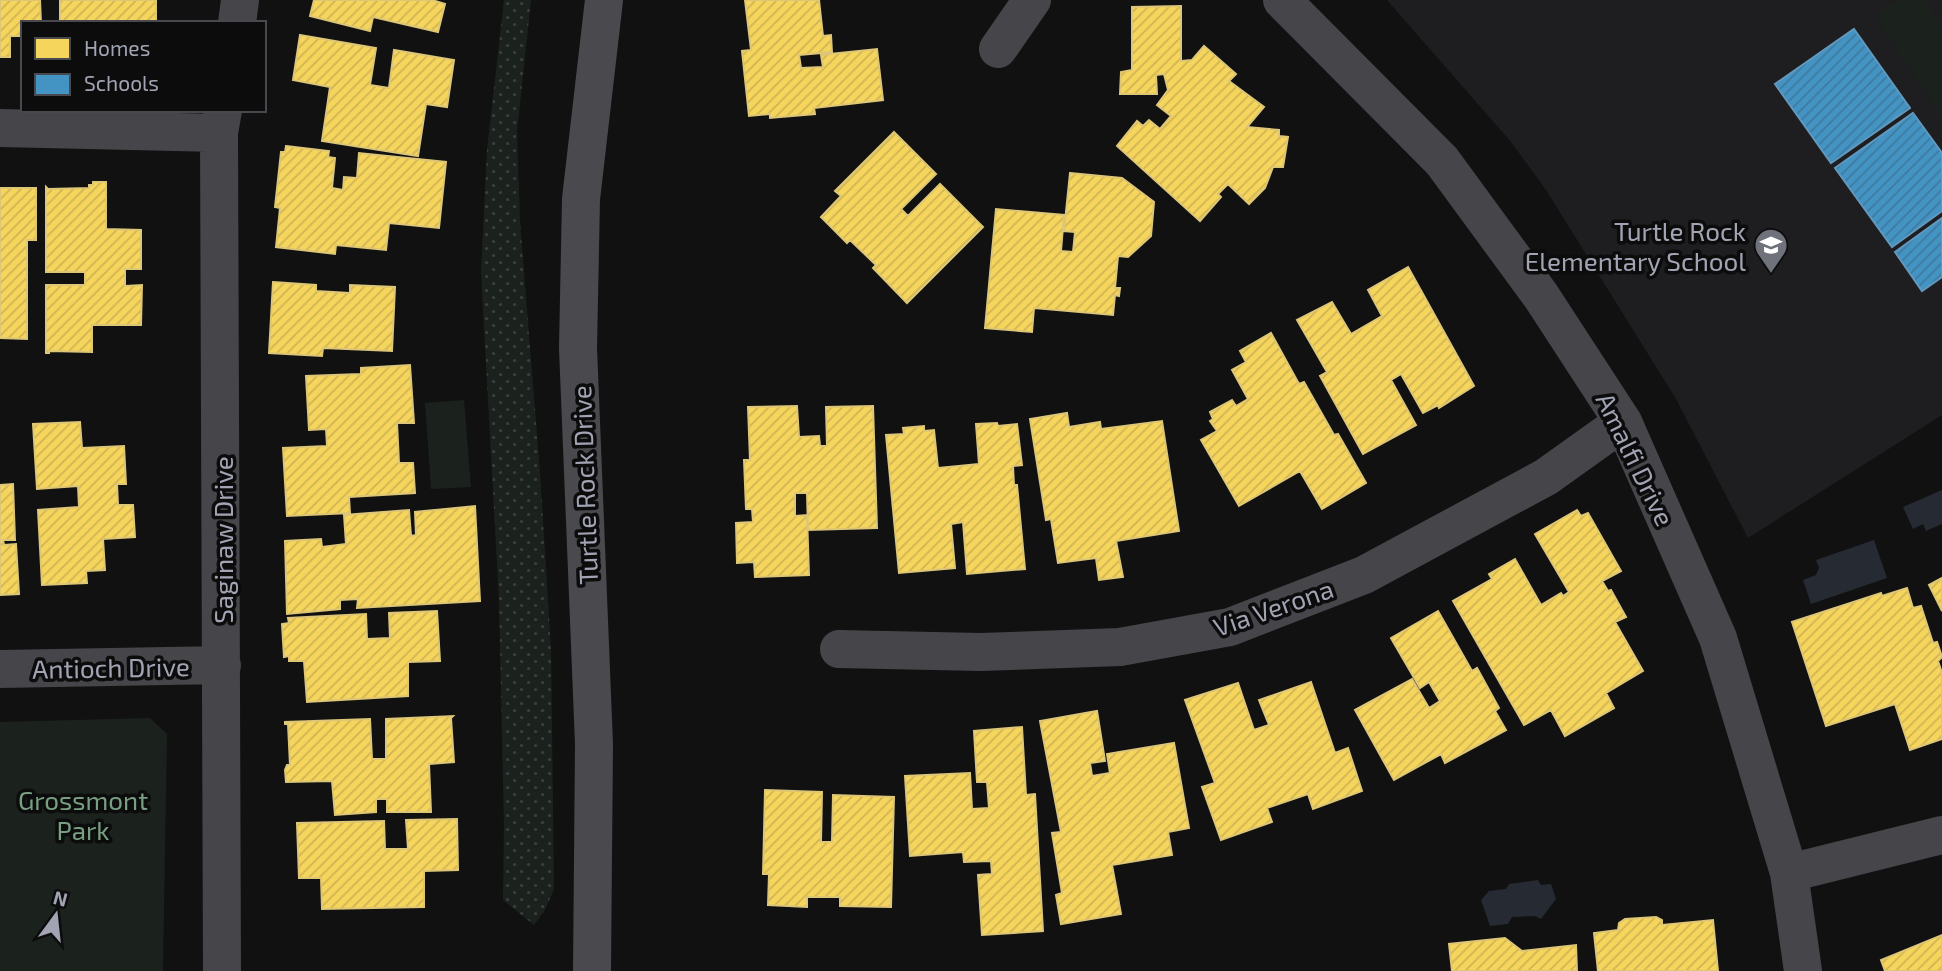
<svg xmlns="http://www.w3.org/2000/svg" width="1942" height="971" font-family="'Exo 2',sans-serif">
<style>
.built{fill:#1e1e20}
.grass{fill:url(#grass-dots)}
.green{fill:#1b221d}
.water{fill:#252a33}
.homes{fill:url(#homes-hatch);stroke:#ddc676;stroke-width:2}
.schools{fill:url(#schools-hatch);stroke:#6098be;stroke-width:2}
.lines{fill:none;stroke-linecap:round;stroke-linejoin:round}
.street{stroke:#46464a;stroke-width:38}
.secondary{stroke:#4a4a4e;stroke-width:38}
.labels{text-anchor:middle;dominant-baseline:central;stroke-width:7;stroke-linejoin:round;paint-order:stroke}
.poi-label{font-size:26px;fill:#a2a4b3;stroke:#0c0c0d;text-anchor:end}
.street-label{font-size:26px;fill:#a2a4b3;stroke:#0c0c0d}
.park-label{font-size:26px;fill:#789f81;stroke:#0c0c0d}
</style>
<defs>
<pattern id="grass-dots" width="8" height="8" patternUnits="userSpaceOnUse" patternTransform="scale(1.75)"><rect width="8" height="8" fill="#1b221d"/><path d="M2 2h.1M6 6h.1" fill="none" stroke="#393f3b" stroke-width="1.8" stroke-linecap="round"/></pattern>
<pattern id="homes-hatch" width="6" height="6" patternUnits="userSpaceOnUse" patternTransform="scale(1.75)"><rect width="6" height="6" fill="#f6d55c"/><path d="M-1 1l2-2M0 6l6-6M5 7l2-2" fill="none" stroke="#cfb454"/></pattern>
<pattern id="schools-hatch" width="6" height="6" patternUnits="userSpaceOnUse" patternTransform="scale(1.75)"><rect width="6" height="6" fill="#4393c3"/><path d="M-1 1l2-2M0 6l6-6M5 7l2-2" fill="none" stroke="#3e7aa0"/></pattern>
</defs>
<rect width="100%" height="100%" fill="#111112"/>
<path class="built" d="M1387,0H1942V415L1748,538L1676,399L1546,190L1511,142Z"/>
<path class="grass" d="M504,0H531L517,131L520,222L540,473L551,650L554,889L545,910L534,925L503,900L504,825L499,599L481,272L487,150Z"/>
<path class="green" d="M1897,0H1923L1942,26V116L1875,16Z
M464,400L471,487L431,489L425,403Z
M150,718L167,734L163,971H0V722Z"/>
<path class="water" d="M1942,490V524L1926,531L1923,524L1913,529L1903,507Z
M1874,540L1887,578L1811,604L1803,580L1816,575L1819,568L1816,560Z
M1538,880L1541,885L1551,884L1556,899L1541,919L1535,916L1512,917L1508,924L1490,926L1481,900L1489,891L1506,889L1509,884Z"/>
<path class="homes" d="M0,0H40L41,23H23V36H10V57H0Z
M60,0H156V23H60Z
M314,0H432L445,4L438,32L373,17L370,31L310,16Z
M745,0H819L823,36L831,35L832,52L799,55L801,68L823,67L821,55L877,49L883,100L814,108L815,114L770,118V114L749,116L742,51L751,50Z
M1181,6V61L1192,60L1204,46L1236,74L1229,81L1264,107L1247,127L1279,130V136L1288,137L1283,167H1273L1265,188L1249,204L1228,184L1218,194L1221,197L1200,221L1117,146L1137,121L1143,126L1149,120L1160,129L1171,116L1157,105L1168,90L1164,74L1156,75L1157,94H1120L1121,72L1132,70V7Z
M300,35L376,48L370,85L389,88L394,50L454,60L447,107L426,104L418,156L322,141L330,87L293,80Z
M894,132L936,174L901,209L908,216L940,184L983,227L907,303L873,268L876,265L850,240L847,243L821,217L841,196L835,191Z
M286,146L329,151L328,157L335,158L332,188L343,190L344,177L357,178L359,153L446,162L439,228L389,223L386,250L336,245L335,254L276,247L280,208L275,207L281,152H285Z
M1070,173L1122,178L1154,202L1151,236L1128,257L1118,256L1115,288H1120L1119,296L1115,295L1113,315L1034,308L1032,332L985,328L996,209L1064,215L1061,251L1073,252L1075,232L1064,231Z
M93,182H106V229L141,230V269H125V286L142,285L141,325H92V352L49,351V353H46V285H85V272H46V187L48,189L89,188V185H93Z
M0,188H36V240H27V339L0,338Z
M1408,267L1474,386L1439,408L1438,405L1423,413L1401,374L1391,380L1416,425L1363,454L1320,376L1327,372L1297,320L1332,302L1351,334L1382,316L1368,290Z
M273,282L316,285V291L350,293V285L395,287L392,351L323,348L322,356L269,353Z
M1271,333L1299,384L1304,382L1334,435L1338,434L1366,483L1322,509L1300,471L1239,506L1201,440L1217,431L1210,421L1213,419L1210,412L1232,400L1236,406L1248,399L1232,370L1246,362L1240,351Z
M410,365L414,423H397L399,463H413L415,493L349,497L350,513L287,516L283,448L327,446L326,429L309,430L306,376L361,374V368Z
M797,406L799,437L819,436L820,446H827L826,407L873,406L877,528L808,530L807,493H795V516L807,515L809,575L755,577L754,562L737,563L736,523L753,522L752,509H746L744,460H750L748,407Z
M1067,413L1069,427L1100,422L1101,429L1162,421L1179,531L1116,541L1123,577L1099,580L1096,558L1058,563L1051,519L1046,520L1030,419Z
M80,422L82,448L124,446L126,484H117L118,505H133L135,537L103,539L105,570L86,571L87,583L42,585L38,510L79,507L78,486L37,489L33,424Z
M997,423L998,426L1017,424L1022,465L1013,466L1014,485H1017L1025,569L967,574L963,522L951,524L955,568L899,573L886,435L904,434L903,428L924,426V431L934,430L938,468L979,464L976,424Z
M13,484L15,540H3L4,545L16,544L19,594L0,595V485Z
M475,506L480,601L357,608L358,599L340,600V609L287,614L285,541L321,539L322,547L346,544L344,515L409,510L411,536L416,535L415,512Z
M1577,510L1581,516L1588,513L1621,571L1602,581L1608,591L1611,590L1626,617L1615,622L1643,671L1606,693L1614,708L1565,736L1551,710L1524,725L1453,601L1492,579L1489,574L1515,559L1541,605L1561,593L1563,596L1569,592L1535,534Z
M1942,578V611L1929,585Z
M1907,588L1913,608L1921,606L1933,643L1937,642L1942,657L1938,661L1942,673V739L1910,750L1895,704L1826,726L1792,622L1881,593L1882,596Z
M437,611L440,661L408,662V696L307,702L304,661H289V656L284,657L282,624L289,623L288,618L366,614L367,639L390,638L389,613Z
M1438,611L1472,671L1477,668L1499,708L1495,711L1506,730L1445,763L1441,754L1394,780L1355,710L1412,679L1429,708L1440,701L1429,682L1420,688L1391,638Z
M1311,682L1335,753L1348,748L1362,791L1313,809L1308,794L1267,808L1272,822L1221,840L1202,787L1215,783L1185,700L1238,683L1254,730L1269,725L1259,700Z
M1097,711L1105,761L1090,763L1092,776L1110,773L1107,754L1174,743L1189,828L1168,832L1172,855L1112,865L1121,914L1061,924L1056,895L1062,893L1052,833L1061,832L1040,721Z
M453,716L451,718L454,762L429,764L431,812H387V799H376V812L335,815L332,781L286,782L285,770L287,765H290L288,724H285V722L370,719L372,759H386V719Z
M1022,727L1026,795L1035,794L1043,931L982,935L978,875L992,874L991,861L964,862L963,852L910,856L905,776L970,773L972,809L989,808L987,782H977L974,731Z
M765,790L822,792L821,842H832L833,795L894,797L891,907L840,906V897H807V907L768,905L769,874H763Z
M457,819L458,870L424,871V907L322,909L321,878H299L297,823L384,821L385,849H408L406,820Z
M1656,917L1662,920V925L1713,920L1718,971H1598L1594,933L1618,930L1619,923L1625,919Z
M1942,935V971H1885L1881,960Z
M1505,938L1522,951L1576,945L1577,971H1452L1449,944Z"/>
<path class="schools" d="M1854,29L1910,108L1831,163L1775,84Z
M1913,113L1942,153V211L1892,247L1835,168Z
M1942,218V277L1922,291L1895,252Z"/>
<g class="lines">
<path class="street" d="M1282,0L1442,161L1541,296L1623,422L1718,638L1789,873L1803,971
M237,23L240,0
M998,49L1032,0
M0,128L219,133
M839,649L981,652L1120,647L1230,627L1364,575L1546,477L1623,422
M0,669L222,665
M1789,873L1942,835
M222,971L219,133L223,110"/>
<path class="secondary" d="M592,971L594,744L578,348L581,199L604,0"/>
</g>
<defs>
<symbol id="school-pin" viewBox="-11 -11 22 30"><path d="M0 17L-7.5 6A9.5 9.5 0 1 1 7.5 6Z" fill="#6f717b" stroke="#0c0c0d"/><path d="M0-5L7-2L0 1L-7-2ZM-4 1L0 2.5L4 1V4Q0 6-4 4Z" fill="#fff"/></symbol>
</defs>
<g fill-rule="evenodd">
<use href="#school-pin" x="1752" y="226" width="38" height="52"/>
</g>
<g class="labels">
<g class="poi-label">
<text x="1746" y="230">Turtle Rock<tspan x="1746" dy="30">Elementary School</tspan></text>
</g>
<g class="street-label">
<text transform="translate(1636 459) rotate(64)">Amalfi Drive</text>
<text transform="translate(584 485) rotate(-92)">Turtle Rock Drive</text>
<text transform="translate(222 540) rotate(-90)">Saginaw Drive</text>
<text transform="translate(1273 607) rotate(-19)">Via Verona</text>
<text transform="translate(111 667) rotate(-1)">Antioch Drive</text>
</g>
<g class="park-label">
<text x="83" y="799">Grossmont<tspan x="83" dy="30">Park</tspan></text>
</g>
</g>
<rect x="21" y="21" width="245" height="91" fill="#0c0c0d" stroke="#48494f" stroke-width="2"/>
<rect x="35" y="38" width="35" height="21" fill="#f6d55c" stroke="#48494f" stroke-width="2"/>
<text x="84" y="56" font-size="21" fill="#a2a4b3">Homes</text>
<rect x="35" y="74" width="35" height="21" fill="#4393c3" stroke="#48494f" stroke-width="2"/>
<text x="84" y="91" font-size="21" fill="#a2a4b3">Schools</text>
<g transform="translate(56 915) rotate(15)" stroke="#0c0c0d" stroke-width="5" paint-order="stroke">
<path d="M0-5L12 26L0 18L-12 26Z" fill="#a2a4b3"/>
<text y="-10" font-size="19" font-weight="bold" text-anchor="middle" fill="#a2a4b3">N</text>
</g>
</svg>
